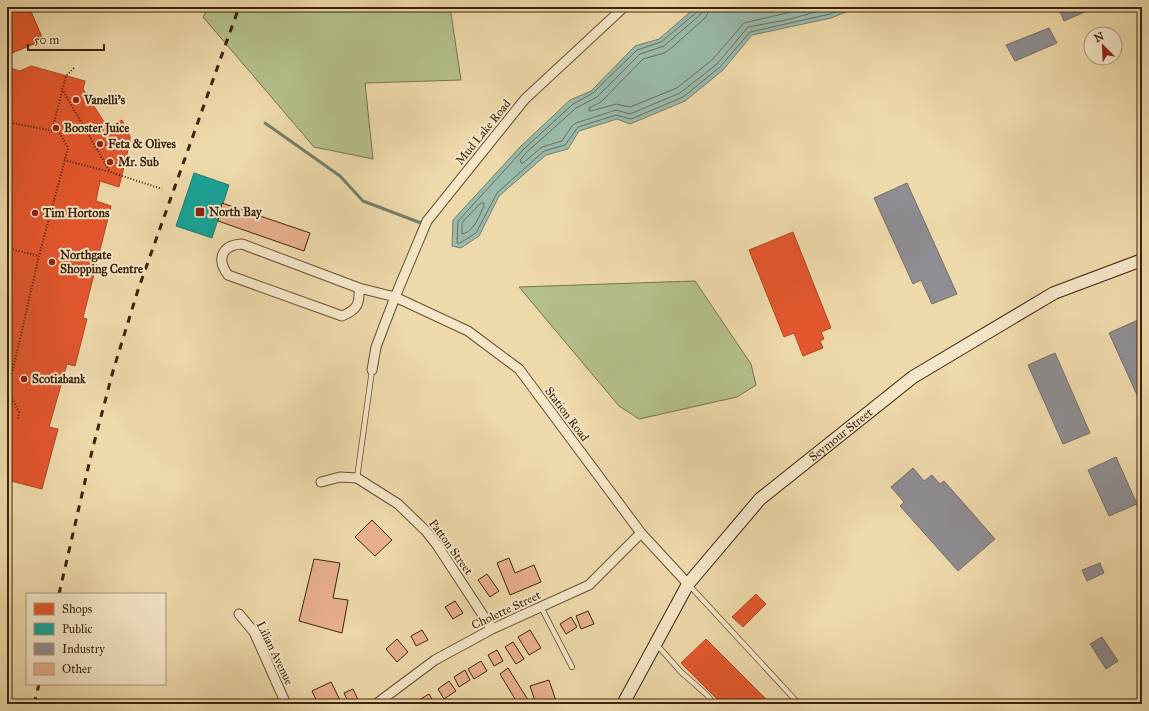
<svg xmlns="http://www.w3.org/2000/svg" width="1149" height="711" font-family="'IM FELL Great Primer',serif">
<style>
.green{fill:#b4c08c;stroke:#78724c}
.water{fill:#99baab;stroke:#747e6c}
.shops{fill:#e4572e;stroke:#b24724}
.public{fill:#17a398;stroke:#227d6e}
.industry{fill:#8d8d92;stroke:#756d6a}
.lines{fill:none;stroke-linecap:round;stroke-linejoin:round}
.shore{stroke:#6a6e5c;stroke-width:1}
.stream{stroke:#747e6c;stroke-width:3}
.building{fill:#e9b08d;stroke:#3c230d}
.lane-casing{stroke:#685034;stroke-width:6}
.street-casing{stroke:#685034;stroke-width:11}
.secondary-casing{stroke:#3c230d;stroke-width:14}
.path{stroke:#3c230d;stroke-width:2;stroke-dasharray:1 2;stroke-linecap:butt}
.lane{stroke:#f4e6c8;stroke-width:4.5}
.street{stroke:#f4e6c8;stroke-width:9}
.secondary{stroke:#f4e6c8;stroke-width:12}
.rail{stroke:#3c230d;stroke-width:3;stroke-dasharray:7 7;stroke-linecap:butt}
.poi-dot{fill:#8f2418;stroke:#f4e6c8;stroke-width:1.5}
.labels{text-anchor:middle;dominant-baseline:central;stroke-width:4;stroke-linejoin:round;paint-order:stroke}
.poi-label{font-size:12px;font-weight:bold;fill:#3c230d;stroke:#f4e6c8;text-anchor:start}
.street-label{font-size:12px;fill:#3c230d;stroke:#f4e6c8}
</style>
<rect width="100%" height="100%" fill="#eed9aa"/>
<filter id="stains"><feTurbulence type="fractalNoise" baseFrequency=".005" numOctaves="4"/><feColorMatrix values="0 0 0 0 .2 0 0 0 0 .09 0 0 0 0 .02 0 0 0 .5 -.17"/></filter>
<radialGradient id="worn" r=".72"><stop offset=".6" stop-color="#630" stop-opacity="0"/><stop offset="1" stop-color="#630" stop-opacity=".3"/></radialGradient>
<path class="green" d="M209,7H450L461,80L365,83L373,159L314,147L203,17Z
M695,281L751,364L756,385L737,397L639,419L619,406L519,287Z"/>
<path class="water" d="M696,7H858L831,18L752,35L723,70L685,101L630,124L617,119L579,131L568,149L546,155L499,196L479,236L461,248L452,246L453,220L521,146L570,100L591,91L635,46L659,39Z"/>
<path class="shops" d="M7,7H29L43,40L7,55Z
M7,7H29L43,40L7,55Z
M31,66L85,81L83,89L108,128L122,120L130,136V142L119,187L100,181L96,201L111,206L83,318L87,319L75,366L67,364L49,427L58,429L42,489L7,480V67L20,71Z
M793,232L831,328L821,332L824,339L820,341L823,348L803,356L794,333L784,337L749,250Z
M756,594L766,604L743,627L732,617Z
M706,639L771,704H722L681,663Z"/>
<path class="public" d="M194,173L229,185L212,238L176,226Z"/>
<path class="industry" d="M1058,7H1096L1064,21Z
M1049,28L1057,43L1015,61L1006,45Z
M907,183L957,294L932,304L921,280L913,284L874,198Z
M1138,320L1142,329V406L1109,333Z
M1055,353L1090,433L1063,444L1028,365Z
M1116,457L1137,504L1109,516L1088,470Z
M913,468L924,481L932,475L940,484L944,481L995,539L958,571L900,506L904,502L891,487Z
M1100,563L1104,573L1087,581L1082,570Z
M1102,637L1118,661L1106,669L1090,644Z"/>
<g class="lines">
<path class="shore" d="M698,7L697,12L661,42L637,50L593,93L573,104L524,149L458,221L457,243H460L476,233L497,193L544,151L565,145L578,127L616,115L631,119L683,97L720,67L750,32L830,14L847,7
M703,7V11L700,15L664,46L640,54L597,97L576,108L527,152L520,160L521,163H523L542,147L562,141L572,126L576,123L616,110L630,114L680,93L717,64L748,27L786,20L834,7
M709,7L708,13L705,18L669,50L664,53L643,59L601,102L589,108V111H591L616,104L630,107L677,88L713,59L744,23L812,7
M481,203H484V206C479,216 474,232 462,234V223Z"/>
<path class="stream" d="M265,123L340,176L363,201L421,223"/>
</g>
<path class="building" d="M222,203L310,233L304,251L218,221Z
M372,520L392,540L375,556L355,537Z
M509,558L515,573L534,565L541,582L510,595L497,563Z
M314,559L340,563L333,598L348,600L342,633L299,621Z
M487,574L499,591L490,597L478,580Z
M455,601L463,613L453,619L445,607Z
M588,611L594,624L581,629L576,616Z
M571,617L577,627L566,634L560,624Z
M422,630L428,640L416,646L411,636Z
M530,630L541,648L529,655L518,637Z
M397,639L408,652L397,662L386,649Z
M513,642L524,659L516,664L505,647Z
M497,650L503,661L494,666L488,655Z
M481,661L487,671L474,679L468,669Z
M508,668L528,700L522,704H518L500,674Z
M465,670L470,680L459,687L454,677Z
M549,680L557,704H536L530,686Z
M449,681L456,691L444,699L438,689Z
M331,682L342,704H318L312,691Z
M353,689L360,704H349L344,693Z
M429,694L435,704H421L419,700Z"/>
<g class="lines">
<defs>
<path id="lane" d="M357,478L372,370
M689,585L799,704
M541,607L572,667
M657,645L681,672L707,695L714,704"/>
<path id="street" d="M359,288C360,304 357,310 342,316L228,275C216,259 222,245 242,244L359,288L395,297L468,331L519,369L641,533L688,584
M372,370L376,347L395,297L427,221L525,99L624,7
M321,482L340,477L357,478L398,504L426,531L437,545L492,629
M239,614L254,632L286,704
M376,704L435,660L492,629L589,585L641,533"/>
<g id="secondary">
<path id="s1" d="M623,704L688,584L760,499L913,377L1054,293L1142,260"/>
</g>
</defs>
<use href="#lane" class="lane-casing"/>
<use href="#street" class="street-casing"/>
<use href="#secondary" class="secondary-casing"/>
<path class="path" d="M62,89L110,172
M7,122L59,132L68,148L39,256L8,391L19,412L18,420
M52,130L66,76L75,67
M97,149L114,140
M64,160L110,172L162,189
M7,248L39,256"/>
<use href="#lane" class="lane"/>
<use href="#street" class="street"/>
<use href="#secondary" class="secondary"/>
<path class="rail" d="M59,594L92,451L113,371L138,290L239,7
M34,704L39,684"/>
</g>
<g class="poi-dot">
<circle cx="76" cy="100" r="4"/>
<circle cx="56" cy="128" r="4"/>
<circle cx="100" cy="144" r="4"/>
<circle cx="110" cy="162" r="4"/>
<rect x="195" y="207" width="10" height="10" rx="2"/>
<circle cx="35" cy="213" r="4"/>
<circle cx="52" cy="262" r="4"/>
<circle cx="24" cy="379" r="4"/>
</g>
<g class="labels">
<g class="poi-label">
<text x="84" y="100">Vanelli's</text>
<text x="64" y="128">Booster Juice</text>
<text x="108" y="144">Feta &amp; Olives</text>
<text x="118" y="162">Mr. Sub</text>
<text x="209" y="212">North Bay</text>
<text x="43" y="213">Tim Hortons</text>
<text x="60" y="255">Northgate<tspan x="60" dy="14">Shopping Centre</tspan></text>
<text x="32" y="379">Scotiabank</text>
</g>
<g class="street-label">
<text transform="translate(483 132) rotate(-51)">Mud Lake Road</text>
<text transform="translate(567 414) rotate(53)">Station Road</text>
<text stroke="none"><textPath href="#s1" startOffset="351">Seymour Street</textPath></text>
<text transform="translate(451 547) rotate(54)">Patton Street</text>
<text transform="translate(506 610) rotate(-25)">Cholette Street</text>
<text transform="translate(275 653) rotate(64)">Lilian Avenue</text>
</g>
</g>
<rect width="1149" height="711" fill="none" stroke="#eed9aa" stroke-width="24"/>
<rect x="8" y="8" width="1133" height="695" fill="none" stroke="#3c230d" stroke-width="2"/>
<rect x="12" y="12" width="1125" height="687" fill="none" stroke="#3c230d"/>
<rect x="26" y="593" width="140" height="92" fill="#f4e6c8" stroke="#aa987d"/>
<rect x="34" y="603" width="20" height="12" fill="#e4572e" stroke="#aa987d"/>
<text x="62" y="613" font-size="12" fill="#3c230d">Shops</text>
<rect x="34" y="623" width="20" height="12" fill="#17a398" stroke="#aa987d"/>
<text x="62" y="633" font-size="12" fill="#3c230d">Public</text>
<rect x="34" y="643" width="20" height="12" fill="#8d8d92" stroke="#aa987d"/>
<text x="62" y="653" font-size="12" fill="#3c230d">Industry</text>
<rect x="34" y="663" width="20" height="12" fill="#e9b08d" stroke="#aa987d"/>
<text x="62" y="673" font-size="12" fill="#3c230d">Other</text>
<g transform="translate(1103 46) rotate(336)"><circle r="19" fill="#f4e6c8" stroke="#aa987d"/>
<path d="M0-3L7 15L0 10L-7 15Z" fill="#8f2418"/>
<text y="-6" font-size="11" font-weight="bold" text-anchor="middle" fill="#3c230d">N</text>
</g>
<path d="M28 44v6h76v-6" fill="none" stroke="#3c230d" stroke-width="2"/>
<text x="34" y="44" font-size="12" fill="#3c230d" stroke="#f4e6c8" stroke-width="3" paint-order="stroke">50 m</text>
<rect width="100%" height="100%" filter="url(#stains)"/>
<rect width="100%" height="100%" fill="url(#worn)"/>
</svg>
